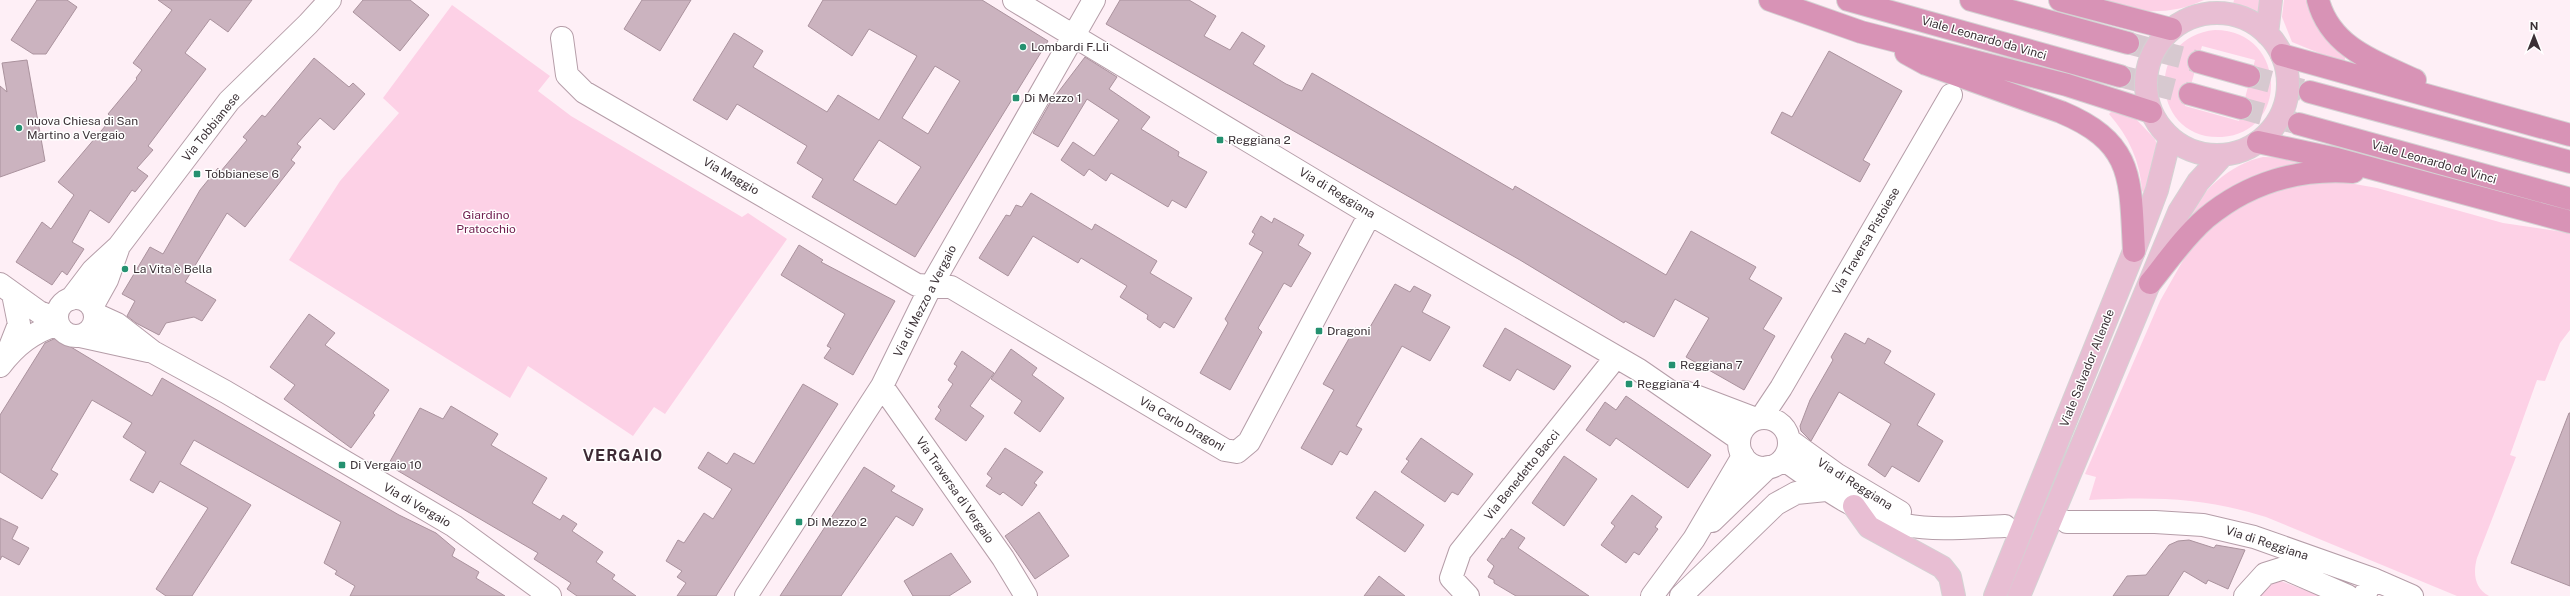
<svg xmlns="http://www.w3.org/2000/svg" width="2570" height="596" font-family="'Public Sans',sans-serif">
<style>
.green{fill:#fdd1e6;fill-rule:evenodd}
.building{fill:#cbb3bf;stroke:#aa929d;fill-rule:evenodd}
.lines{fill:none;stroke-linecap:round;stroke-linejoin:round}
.highway-tunnel{stroke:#d7c9d0;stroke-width:22;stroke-dasharray:22 11;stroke-linecap:butt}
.minor-casing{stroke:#b59da8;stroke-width:24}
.major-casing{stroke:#d4d2d3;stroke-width:24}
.highway-casing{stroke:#d4d2d3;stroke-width:24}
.minor{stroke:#fff;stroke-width:22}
.major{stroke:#e8bed3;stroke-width:22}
.highway{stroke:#d893b6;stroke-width:22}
.poi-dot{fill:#259170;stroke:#fff;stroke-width:1.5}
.labels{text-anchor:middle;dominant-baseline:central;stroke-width:3;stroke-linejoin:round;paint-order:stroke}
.street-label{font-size:12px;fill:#3b3136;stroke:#fff}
.poi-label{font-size:12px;fill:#3b3136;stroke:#fff;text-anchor:start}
.park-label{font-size:12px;fill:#722151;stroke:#fff}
.district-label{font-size:16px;font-weight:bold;letter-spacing:1px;fill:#3d2a34;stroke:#fff}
</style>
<rect width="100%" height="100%" fill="#feeff6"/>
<path class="green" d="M2081,0H2204C2162,20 2124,9 2081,0Z
M2234,0H2260L2258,12L2233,4Z
M2284,0H2307C2313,22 2326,42 2345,56V60L2341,62L2292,42L2282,17Z
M452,5L550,76L538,91L571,116L742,217L748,213L787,239L665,414L654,407L633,436L528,366L510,398L289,260L340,181L399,113L383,98Z
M2215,30C2287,30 2290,133 2222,137C2151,141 2143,37 2215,30ZM2202,46L2255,60L2239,121L2185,106Z
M2113,110L2134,117L2155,139L2158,149L2146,194L2142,191C2140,161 2129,137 2109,114Z
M2263,157L2296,158L2308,162L2187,222C2198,192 2232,163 2263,157Z
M2338,181L2377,188L2503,223L2570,233V330L2560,343L2545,381L2537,380L2510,455L2516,457L2477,558C2473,572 2474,588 2489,596H2457L2266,517C2202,497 2155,497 2089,500L2096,477L2085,474L2160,301L2190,248L2225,214L2284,186Z
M2278,580L2310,592L2311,588L2332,596H2258L2270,583Z"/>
<path class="building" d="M37,0H67L77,7L46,54H33L11,40Z
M158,0H252L228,32L210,19L185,53L206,69L148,146L153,150L137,168L148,176L135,192L132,190L109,223L90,210L72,242L84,249L67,275L62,271L52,285L16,262L42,222L51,229L74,195L58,182L112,118L108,114L137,79L136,78L142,70L133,63L172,10Z
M363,0H410L429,15L400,51L353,12Z
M642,0H691L660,51L624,29Z
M823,0H982L1048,41L915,257L812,197L823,179L797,163L807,146L737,104L727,120L693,100L734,33L763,51L753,67L827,112L838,95L879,120L917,56L869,29L852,56L808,26ZM935,66L960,81L928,134L902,118ZM879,140L921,167L896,205L853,180Z
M1120,0H1189L1216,16L1204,36L1230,50L1242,32L1265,46L1253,64L1286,84L1302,91L1312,73L1513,190L1515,186L1666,275L1691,231L1756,267L1749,279L1782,298L1763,329L1775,336L1744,390L1686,357L1709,318L1675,299L1654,337L1625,321L1624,323L1520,260L1106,24Z
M1829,51L1902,91L1863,160L1870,164L1860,182L1771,133L1782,112L1792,117Z
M1085,57L1117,77L1109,89L1150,117L1141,129L1179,152L1178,156L1207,172L1186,208L1172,200L1168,207L1111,173L1106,181L1089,169L1084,176L1061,160L1073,142L1094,156L1119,120L1087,99L1058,147L1033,133L1050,103Z
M314,58L349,87L353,83L365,94L334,130L320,118L297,144L301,147L291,160L295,163L245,227L227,213L185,282L216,300L202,321L194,317L166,323L159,335L136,323L127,316L135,301L122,294L150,247L163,254L200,190L218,168L221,171L247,140L243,137L262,115L265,117Z
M27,60L45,161L0,177V86L7,92L2,63Z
M1031,193L1092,230L1095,224L1157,261L1150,273L1192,298L1174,328L1164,322L1160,328L1147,319L1148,315L1120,297L1127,286L1081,258L1078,263L1033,236L1008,276L979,258L1006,215L1010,216L1016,205L1022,207Z
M1261,216L1272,223L1274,218L1304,235L1298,245L1311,253L1291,287L1284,283L1258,328L1262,332L1230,390L1200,373L1228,323L1225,319L1263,252L1249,244L1255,234L1252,232Z
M799,245L823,260L821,262L895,301L853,375L824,358L831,348L827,346L845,314L781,275Z
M1395,284L1410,292L1414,286L1431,295L1422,312L1450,327L1430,361L1402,346L1356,426L1362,429L1347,455L1340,451L1332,465L1301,448L1334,390L1323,384L1355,328L1366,334Z
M309,314L335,333L325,345L389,390L373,413L375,415L351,448L284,399L295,385L270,367Z
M1505,328L1571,366L1554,390L1517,369L1510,381L1483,366Z
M1845,333L1865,344L1868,338L1891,351L1884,363L1935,394L1917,425L1943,441L1919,482L1892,466L1885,477L1868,465L1891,424L1839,392L1811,441L1801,431L1800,426L1810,400L1833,360L1831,357Z
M56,338L152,396L162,378L399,515L436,533L455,549L452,556L479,572L476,578L505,596H350L355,586L335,574L337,571L324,563L341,522L194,440L180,464L251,505L192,596H166L156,589L208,508L160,481L153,493L130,480L146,452L123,437L132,423L92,400L51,470L58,474L42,499L0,472V415L45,343Z
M1011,349L1037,368L1032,375L1064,398L1040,432L1014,413L1022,401L991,379Z
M962,351L994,373L970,406L984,416L966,441L935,419L941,410L938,407L953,384L948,380L957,366L954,364Z
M803,384L838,404L716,596H677L686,583L677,577L682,571L666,561L678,540L684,543L704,513L713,519L732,489L698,468L708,452L727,464L734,453L754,464Z
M1626,396L1711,455L1688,488L1616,438L1610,446L1586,430L1605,402L1616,410Z
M451,406L498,434L491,445L547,478L532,503L560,520L563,515L577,524L572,531L603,552L596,562L615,575L612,579L636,596H577L567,589L571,583L534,559L538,553L388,465L420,408L443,419Z
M2569,413H2570V586L2511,563Z
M1421,438L1473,474L1458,495L1452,492L1445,502L1401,472L1409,461L1406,459Z
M1005,448L1043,472L1034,483L1037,485L1022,506L1003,492L1000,495L986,486L992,478L987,474Z
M1564,456L1597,479L1564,526L1532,503Z
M864,467L895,486L891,491L923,509L913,526L896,516L841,596H780Z
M1375,491L1424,525L1405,552L1356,518Z
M1632,495L1662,517L1655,527L1658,529L1639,555L1634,552L1626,563L1601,545L1615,526L1611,523Z
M1039,512L1069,556L1035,579L1005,536Z
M0,518L18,527L12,539L29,548L19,565L2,556L0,560Z
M1511,529L1525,538L1518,548L1589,596H1516L1494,583V580L1488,577L1494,566L1487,560L1502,538L1504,539Z
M2189,540L2214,548L2216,545L2245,550L2228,589L2208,580L2206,584L2184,571L2168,596H2113L2127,576L2146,575L2169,545L2178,541Z
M951,553L971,582L949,596H913L904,581Z
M1379,576L1405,596H1364Z"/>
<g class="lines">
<path class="highway-tunnel" d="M2128,43L2199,62
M2120,76L2190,94
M2249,76L2310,92
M2241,108L2299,124"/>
<defs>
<path id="minor" d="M1014,0L1370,214L1639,370L1739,439
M562,38L567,75L584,92L917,285L951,287L1225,450L1237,452L1249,442L1370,214
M0,284L39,312L57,319
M57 317a19 19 0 1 1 38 0a19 19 0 1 1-38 0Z
M71,299L93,270L119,246L229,101L308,24L330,0
M92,307L107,280L118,249
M95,314L117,324L153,352L226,392L454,526L550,596
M80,336L148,351
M8,352L19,324L13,294
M0,366C16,345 33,332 58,324
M882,386L1003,558L1026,596
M1685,392L1756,419
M1761,418L1781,388L1951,95
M1739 443a25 25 0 1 1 50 0a25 25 0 1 1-50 0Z
M1789,440L1836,474L1900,512
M1783,459C1820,485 1859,515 1905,525C1937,531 1973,527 2005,526
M1712,521L1768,467
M2067,522H2155L2203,525L2254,537L2373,579L2412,596
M746,596L882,386L931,286L1094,0
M1468,596L1451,578L1460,552L1616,357
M1652,596L1694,539L1743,456
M1681,596L1776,504L1796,493L1826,490
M2245,596L2265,574L2284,568L2348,596
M2364,596L2373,579"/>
<path id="major" d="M2146 84a71 71 0 1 1 142 0a71 71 0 1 1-142 0Z
M2267,34L2271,0
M1854,506L1869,527L1942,567L1950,577L1954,596
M1995,596L2134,251L2157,190L2170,138
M2019,596L2179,212L2198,182L2223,155"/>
<path id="highway" d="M1770,0L1861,32L2067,85L2151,112
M1848,0L2120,76
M1971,0L2128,43
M2060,0L2171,29
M2318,0C2330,47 2375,62 2415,80
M1906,53L1926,64L2061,112C2135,143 2130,179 2134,251
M2282,55L2570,135
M2199,62L2249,76
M2310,92L2570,162
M2190,94L2241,108
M2299,124L2570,199
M2258,142L2337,159L2570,222
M2150,283C2167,262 2184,237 2206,218C2248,183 2299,168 2353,172"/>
</defs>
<use href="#minor" class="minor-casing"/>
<use href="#major" class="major-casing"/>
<use href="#highway" class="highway-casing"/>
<use href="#minor" class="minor"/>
<use href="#major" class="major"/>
<use href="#highway" class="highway"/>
</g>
<g class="poi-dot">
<circle cx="1023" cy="47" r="4"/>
<rect x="1012" y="94" width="8" height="8" rx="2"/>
<circle cx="19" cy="128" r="4"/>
<rect x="1216" y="136" width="8" height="8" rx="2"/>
<rect x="193" y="170" width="8" height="8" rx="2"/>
<circle cx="125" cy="269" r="4"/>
<rect x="1315" y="327" width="8" height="8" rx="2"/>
<rect x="1668" y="361" width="8" height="8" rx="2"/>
<rect x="1625" y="380" width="8" height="8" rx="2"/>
<rect x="338" y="461" width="8" height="8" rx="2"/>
<rect x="795" y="518" width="8" height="8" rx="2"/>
</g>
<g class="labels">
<g class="street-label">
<text transform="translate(1984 38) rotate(16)">Viale Leonardo da Vinci</text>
<text transform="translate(211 127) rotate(-51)">Via Tobbianese</text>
<text transform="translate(2434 162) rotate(16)">Viale Leonardo da Vinci</text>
<text transform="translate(731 176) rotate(30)">Via Maggio</text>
<text transform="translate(1337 193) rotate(31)">Via di Reggiana</text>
<text transform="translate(1866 241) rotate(-60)">Via Traversa Pistoiese</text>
<text transform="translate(925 301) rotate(-63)">Via di Mezzo a Vergaio</text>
<text transform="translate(2087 368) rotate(-68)">Viale Salvador Allende</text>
<text transform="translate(1182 424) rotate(30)">Via Carlo Dragoni</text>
<text transform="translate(1522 475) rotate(-51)">Via Benedetto Bacci</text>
<text transform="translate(1855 484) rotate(32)">Via di Reggiana</text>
<text transform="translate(955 490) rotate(55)">Via Traversa di Vergaio</text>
<text transform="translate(417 505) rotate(30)">Via di Vergaio</text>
<text transform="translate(2267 543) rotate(18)">Via di Reggiana</text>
</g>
<g class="poi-label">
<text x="1031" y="47">Lombardi F.Lli</text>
<text x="1024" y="98">Di Mezzo 1</text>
<text x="27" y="121">nuova Chiesa di San<tspan x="27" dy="14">Martino a Vergaio</tspan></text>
<text x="1228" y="140">Reggiana 2</text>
<text x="205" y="174">Tobbianese 6</text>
<text x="133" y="269">La Vita è Bella</text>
<text x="1327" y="331">Dragoni</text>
<text x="1680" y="365">Reggiana 7</text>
<text x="1637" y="384">Reggiana 4</text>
<text x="350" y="465">Di Vergaio 10</text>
<text x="807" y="522">Di Mezzo 2</text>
</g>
<g class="park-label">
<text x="486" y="215">Giardino<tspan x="486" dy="14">Pratocchio</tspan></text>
</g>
<g class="district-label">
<text x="623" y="455">VERGAIO</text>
</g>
</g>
<g transform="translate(2534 36)" stroke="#ffffff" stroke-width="3" paint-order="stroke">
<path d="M0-3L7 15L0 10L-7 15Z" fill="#3b3136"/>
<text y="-6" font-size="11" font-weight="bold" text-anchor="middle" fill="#3b3136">N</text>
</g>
</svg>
